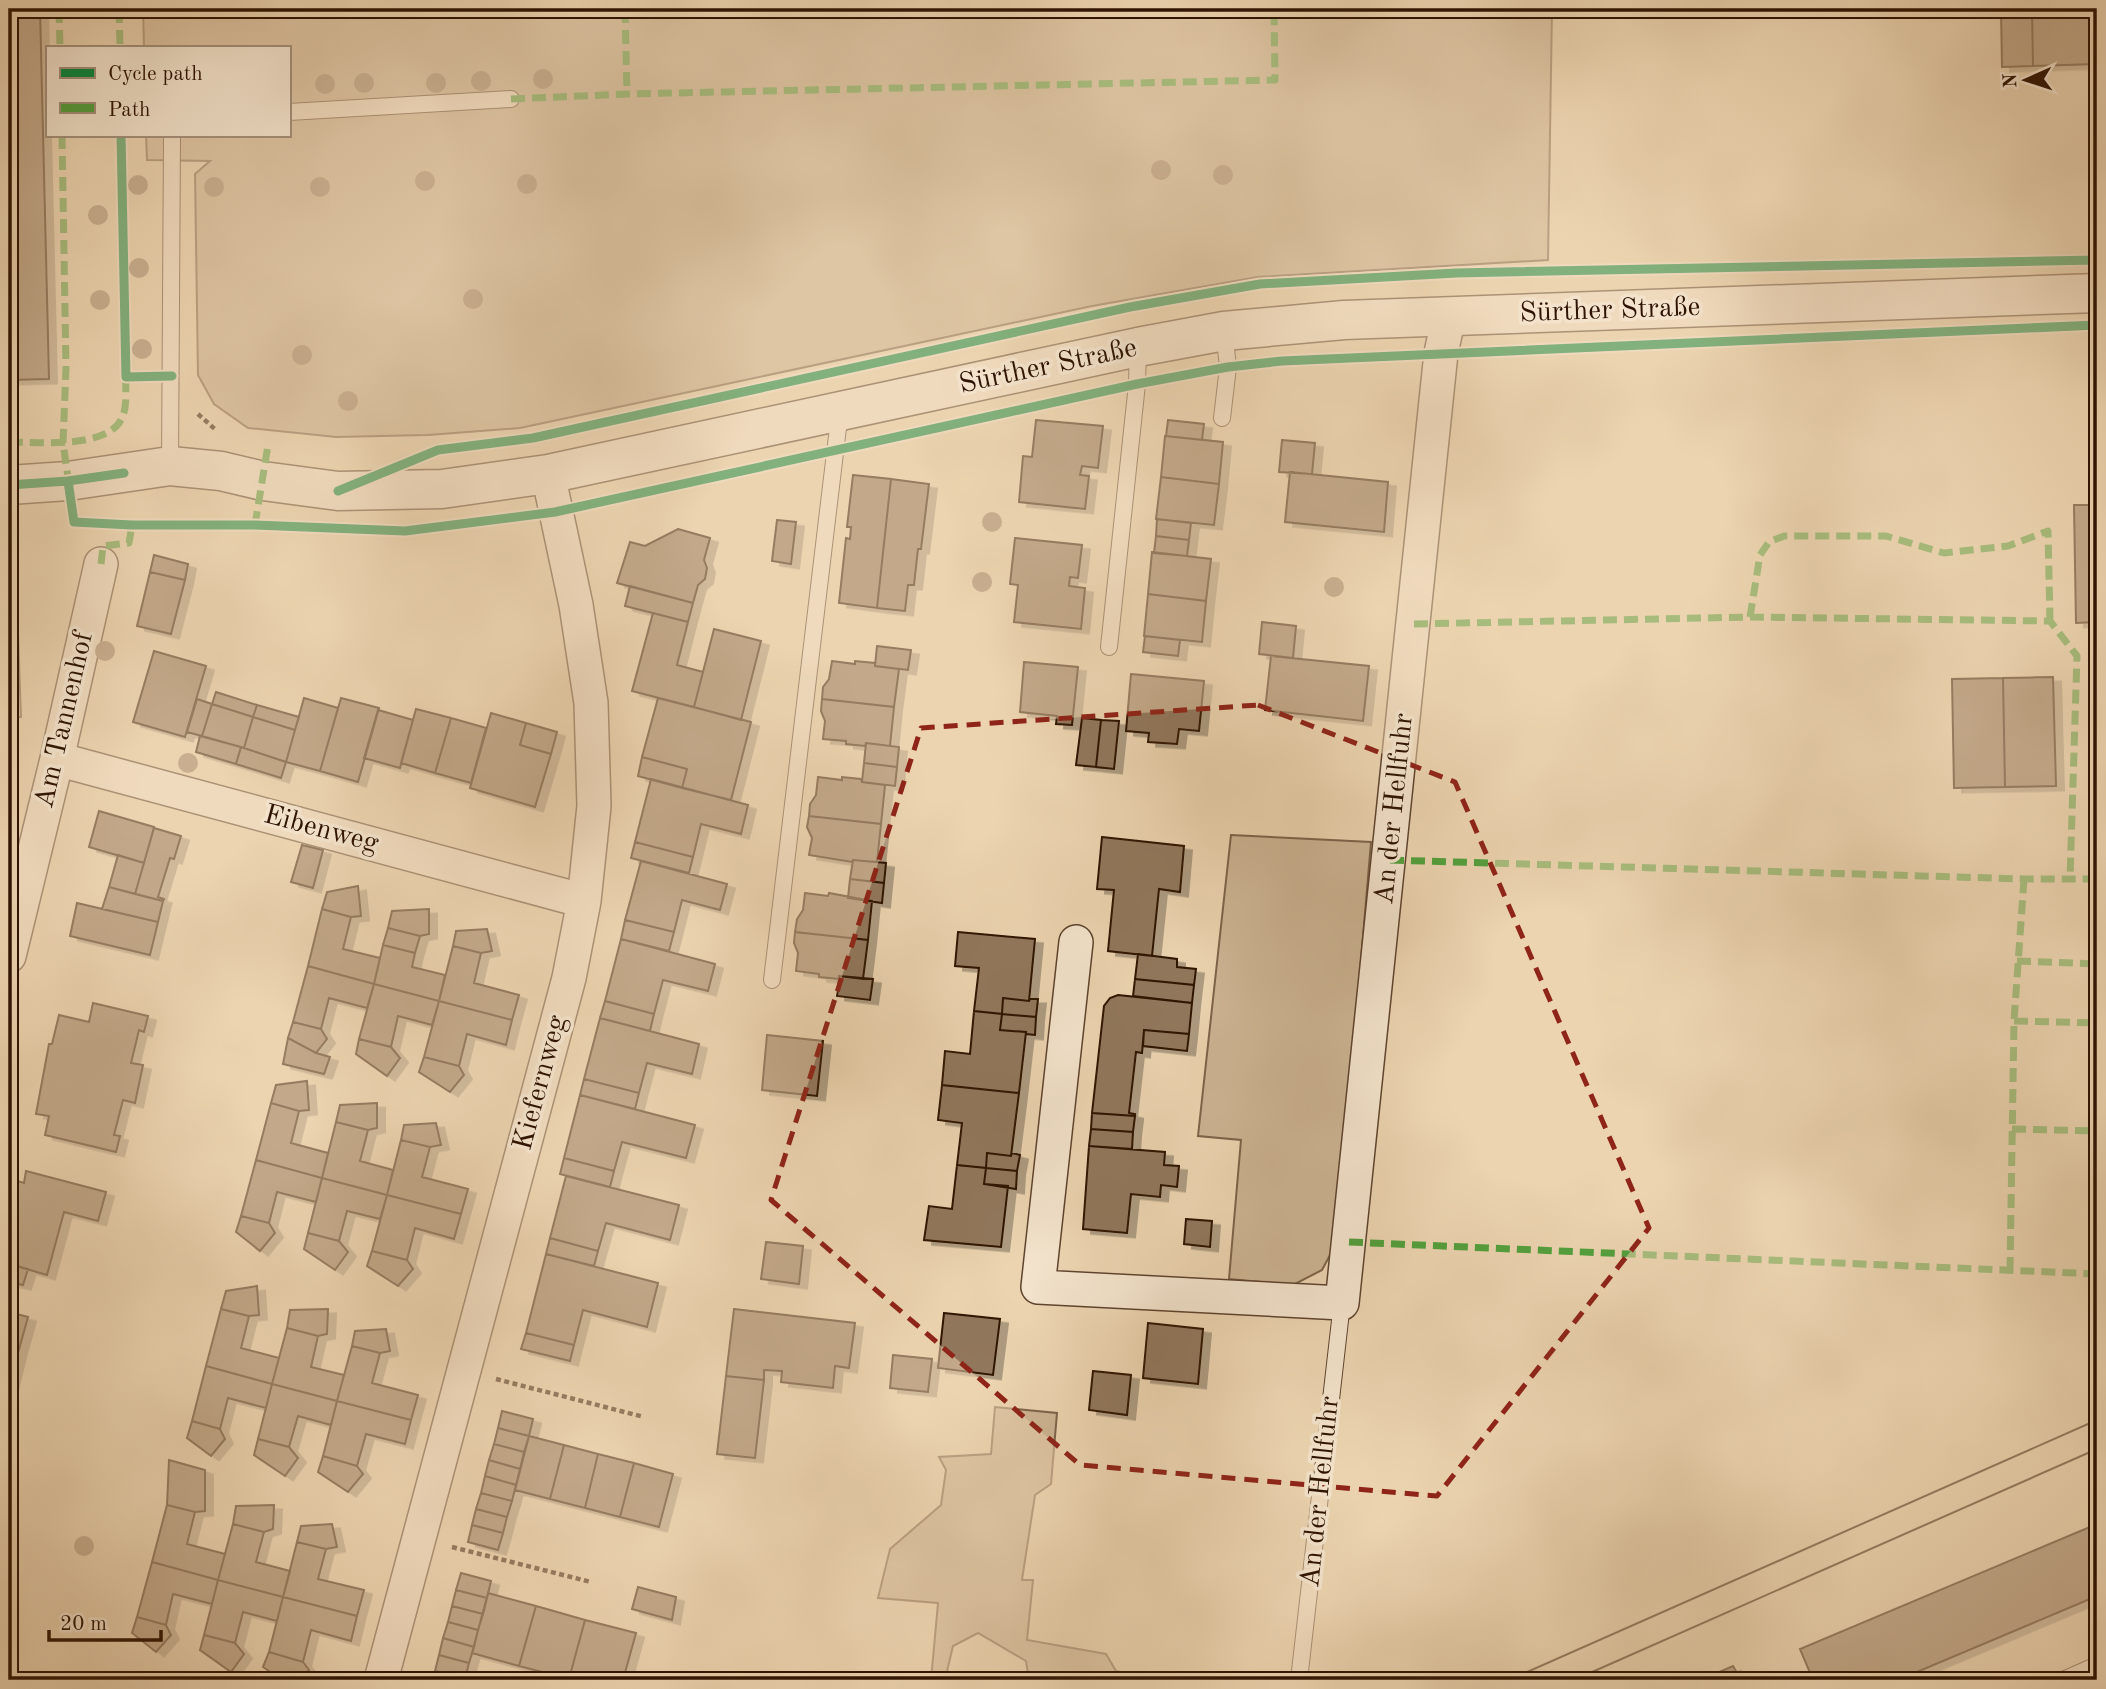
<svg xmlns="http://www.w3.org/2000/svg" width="2106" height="1689" font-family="'Old Standard TT',serif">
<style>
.green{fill:#ccb392;stroke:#7d634a;stroke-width:2}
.building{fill:#91775c;stroke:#2e1302;stroke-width:2;filter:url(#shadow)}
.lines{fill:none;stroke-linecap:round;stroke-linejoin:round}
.service-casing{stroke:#5e432e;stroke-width:18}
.minor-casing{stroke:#5e432e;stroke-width:36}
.tertiary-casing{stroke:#5e432e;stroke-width:41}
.path{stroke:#2e1302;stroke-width:4.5;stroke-dasharray:5 3.5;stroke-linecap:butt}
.service{stroke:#f3e3cc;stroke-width:16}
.minor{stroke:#f3e3cc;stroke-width:33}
.tertiary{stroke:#f3e3cc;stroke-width:38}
.tram{stroke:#2e1302;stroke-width:2}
.quiet{stroke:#52a03d;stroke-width:7;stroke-dasharray:14 7;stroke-linecap:butt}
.cycleway-casing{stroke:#f3e3cc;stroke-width:13}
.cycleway{stroke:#00873e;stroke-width:9}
.tree{fill:#9d8468}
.marked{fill:none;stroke:#8f2418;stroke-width:5;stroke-dasharray:14 9;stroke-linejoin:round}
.labels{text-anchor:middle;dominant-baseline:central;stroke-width:7;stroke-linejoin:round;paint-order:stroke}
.street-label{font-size:28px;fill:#2e1302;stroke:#f3e3cc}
</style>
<defs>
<filter id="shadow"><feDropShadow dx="8" dy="4.5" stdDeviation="0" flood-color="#0004"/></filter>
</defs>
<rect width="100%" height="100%" fill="#ecd4b0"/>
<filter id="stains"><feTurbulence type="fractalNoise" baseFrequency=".00286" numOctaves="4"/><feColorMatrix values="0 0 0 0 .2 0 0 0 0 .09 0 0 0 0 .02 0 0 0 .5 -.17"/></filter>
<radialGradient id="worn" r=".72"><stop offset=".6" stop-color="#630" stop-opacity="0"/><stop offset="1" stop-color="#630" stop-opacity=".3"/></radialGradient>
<path class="green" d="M143,9H1552L1548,260L1258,277L1092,306L520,428L428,435L336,437L248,428L214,404L198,375L195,174L210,161L147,160L146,135H289V47H144Z
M9,550H15L21,717H9Z
M1231,835L1371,842L1337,1242L1322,1270L1293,1285L1229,1279L1241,1140L1198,1136Z
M995,1407L1057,1413L1051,1484L1035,1495L1022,1580H1033L1027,1640L1106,1654L1116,1671L1155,1680H1029L1026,1661L978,1633L953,1646L945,1680H931L938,1603L878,1598L890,1549L941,1505L946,1470L939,1457L991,1454Z"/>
<path class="building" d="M9,9H40L49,379L9,380Z
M2001,9H2032L2033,66L2002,67Z
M2032,9H2097V64L2033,66Z
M1036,420L1103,426L1098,468L1082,466L1080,475L1089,476L1085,509L1019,502L1023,456L1032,457Z
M1168,420L1204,424L1202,440L1166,436Z
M1165,436L1223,442L1219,484L1161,477Z
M1282,440L1315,443L1312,474L1279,472Z
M1290,472L1388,482L1384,532L1285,522Z
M853,475L891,479L877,608L839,603L846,538L850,539L851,527H847Z
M1161,477L1219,484L1214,525L1156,519Z
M891,479L929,484L921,549H918L914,585H908L905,611L877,608Z
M2074,505H2097V622L2076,623Z
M1157,519L1191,523L1189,540L1156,536Z
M777,520L796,522L791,564L772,561Z
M678,529L710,538L704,560L707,568L705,579L698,585L693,603L617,583L630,542L645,546Z
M1156,536L1189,540L1187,556L1154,553Z
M1015,538L1082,545L1078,578L1070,577L1069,586L1085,588L1081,629L1014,622L1018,585L1010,584Z
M1152,552L1211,559L1206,601L1148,594Z
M154,555L188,564L185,580L150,572Z
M150,572L185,580L171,634L137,626Z
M630,586L693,603L688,622L625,606Z
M1148,594L1206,601L1202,642L1144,636Z
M653,613L688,622L677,665L703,672L694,707L632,691Z
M1262,622L1296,626L1293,658L1259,654Z
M714,629L761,641L741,720L694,707Z
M1145,636L1180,640L1178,656L1143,652Z
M877,646L911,650L908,670L875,666Z
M154,651L206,666L185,737L133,722Z
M1271,656L1369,666L1363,721L1265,710Z
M832,661L855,664V661L875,663V666L899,669L894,707L822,699L823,687L829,679Z
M1024,662L1078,667L1072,725L1056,724L1057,716L1020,712Z
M1131,674L1204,681L1199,731L1179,729L1177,744L1148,742L1149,733L1126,731Z
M2053,677L2056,786L2005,787L2003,678Z
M2003,678L2005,787L1954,788L1952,679Z
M216,692L257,705L253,717L212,704Z
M304,698L338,708L320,771L286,762Z
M341,698L379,708L358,782L320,771Z
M658,698L751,722L731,800L682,788L687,769L642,757Z
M197,699L212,704L202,736L187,732Z
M822,699L894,707L890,746L866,743L865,746L846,744V741L823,739L825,721L821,711Z
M212,704L253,717L244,748L202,736Z
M257,705L299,717L295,730L253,717Z
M416,709L451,718L435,773L401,763Z
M378,710L413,720L400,768L364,758Z
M491,713L526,723L520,745L551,754L535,807L470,788Z
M253,717L295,730L286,762L244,748Z
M451,718L486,728L471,783L435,773Z
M1082,718L1101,720L1096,767L1076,765Z
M1101,720L1119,721L1114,769L1096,767Z
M526,723L557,732L551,754L520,745Z
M200,736L241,747L236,764L196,752Z
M866,743L899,747L897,767L864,763Z
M241,747L286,762L281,778L236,764Z
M642,757L687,769L682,788L638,776Z
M864,763L897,767L895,786L862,782Z
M818,777L842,780V777L861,779L862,782L885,785L881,824L809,816L810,804L816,795Z
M651,779L748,805L741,834L701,824L693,857L635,842Z
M99,811L154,827L144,863L89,847Z
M809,816L881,824L877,862L853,860L852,862L809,855L812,838L807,827Z
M154,828L181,836L174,859L170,858L158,897L164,899L163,901L135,894Z
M1102,837L1184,846L1180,892L1159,889L1152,956L1108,951L1114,890L1097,889Z
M635,842L693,857L689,873L631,858Z
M302,845L323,850L313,888L291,882Z
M118,855L144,863L135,894L109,887Z
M853,860L886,863L884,883L850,879Z
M641,861L727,884L720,910L682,900L674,932L625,920Z
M850,879L884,883L882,903L848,898Z
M358,886L361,916L351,917L322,909L327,892Z
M109,887L163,901L158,922L102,909Z
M805,893L828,896L829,893L872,901L868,940L795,932L797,919L803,910Z
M77,903L158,922L150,955L70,936Z
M322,909L351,917L343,949L380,958L374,984L308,966Z
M429,909V934L420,936L388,928L392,911Z
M625,920L674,932L669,951L621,939Z
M388,928L420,936L415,953L383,945Z
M487,929L492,951L481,953L453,946L456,931Z
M795,932L868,940L863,979L839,976V979L819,977V974L796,971L798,953L794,943Z
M958,932L1035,939L1029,1001L1003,998L1002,1014L974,1011L979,968L955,966Z
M621,939L715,964L708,991L663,980L654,1014L605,1001Z
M383,945L415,953L412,967L445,975L439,1001L374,984Z
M453,946L481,953L474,983L519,995L512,1020L439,1001Z
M1138,954L1177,959V967L1196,969L1194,985L1135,979Z
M308,966L374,984L367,1008L329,998L321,1029L293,1022Z
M839,976L873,979L870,1000L837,996Z
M1135,979L1194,985L1192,1003L1133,996Z
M374,984L439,1001L432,1025L398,1016L391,1047L359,1039Z
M1118,995L1192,1003L1189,1034L1144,1030L1142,1053L1136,1052L1129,1113L1135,1114V1116L1092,1113L1104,1006L1110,998Z
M1003,998L1029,1001L1030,999H1038L1036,1017L1002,1014Z
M439,1001L512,1020L506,1045L467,1034L459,1066L424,1057Z
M605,1001L654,1014L650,1031L600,1018Z
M93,1003L148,1016L144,1032L139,1030L131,1063L143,1065L135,1103L123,1100L114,1135L120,1136L116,1152L45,1135L49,1116L36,1114L49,1044H52L59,1015L89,1022Z
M974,1011L1002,1014L1000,1030L1026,1032L1019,1093L942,1085L945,1051L970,1054Z
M1002,1014L1036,1017L1035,1035L1026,1034V1032L1000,1030Z
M600,1018L699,1044L692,1074L647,1063L639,1093L584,1079Z
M293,1022L321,1029L327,1039L316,1053L288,1038Z
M1144,1030L1189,1034L1187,1051L1143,1046Z
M767,1035L823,1041L817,1096L762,1090Z
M288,1038L316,1053L330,1057L324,1074L283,1064Z
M359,1039L391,1047L400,1058L387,1076L356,1054Z
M424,1057L459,1066L464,1075L450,1092L419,1072Z
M584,1079L639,1093L635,1109L580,1095Z
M307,1081L309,1110L299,1111L271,1103L276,1085Z
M942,1085L1019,1093L1011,1156L987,1153L986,1168L957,1165L962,1123L938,1120Z
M580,1095L695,1125L686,1158L622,1142L614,1171L564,1158Z
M271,1103L299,1111L291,1143L328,1153L322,1178L256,1160Z
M377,1103V1128L368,1130L336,1122L340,1105Z
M1092,1113L1135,1116L1133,1132L1091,1129Z
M336,1122L368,1130L360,1161L393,1170L387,1195L322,1178Z
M436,1123L441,1145L430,1147L401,1140L404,1125Z
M1091,1129L1133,1132L1132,1149L1089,1146Z
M401,1140L430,1147L422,1177L468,1189L461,1214L387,1195Z
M1089,1146L1165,1152L1164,1165L1179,1166L1177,1187L1161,1185L1160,1197L1131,1194L1127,1233L1083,1229Z
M987,1153L1011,1156L1012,1153L1020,1155L1017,1171L986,1168Z
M564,1158L614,1171L610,1187L560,1174Z
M256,1160L322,1178L316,1202L277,1192L269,1223L241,1216Z
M957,1165L986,1168L984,1184L1008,1186L1001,1247L924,1240L929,1206L952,1209Z
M986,1168L1017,1171L1016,1189L984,1184Z
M26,1171L106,1192L98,1221L64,1212L47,1275L9,1264V1188L11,1179L24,1183Z
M566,1176L679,1205L670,1240L606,1223L598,1251L550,1238Z
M322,1178L387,1195L380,1219L347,1211L339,1241L308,1233Z
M387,1195L461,1214L454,1239L415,1228L407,1260L372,1251Z
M241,1216L269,1223L275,1233L260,1251L236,1232Z
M1186,1219L1212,1221L1210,1247L1184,1244Z
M308,1233L339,1241L348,1252L335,1270L304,1249Z
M550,1238L598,1251L594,1266L546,1254Z
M766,1242L803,1246L799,1284L761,1279Z
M372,1251L407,1260L413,1269L398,1286L367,1266Z
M546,1254L658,1283L647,1327L583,1310L574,1345L526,1333Z
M9,1264L28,1269L23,1285L9,1282Z
M257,1286L259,1315L249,1316L221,1309L226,1291Z
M221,1309L249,1316L241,1348L279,1358L272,1384L206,1366Z
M328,1309L327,1334L318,1336L287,1328L290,1310Z
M734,1309L855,1323L849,1368L835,1366L833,1388L781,1382L782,1371L764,1370V1380L726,1376Z
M9,1312L28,1317L18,1353L9,1351Z
M944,1313L1000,1319L993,1375L938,1368Z
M1148,1323L1203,1329L1198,1384L1143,1378Z
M287,1328L318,1336L311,1367L344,1375L337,1401L272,1384Z
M386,1329L390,1351L380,1353L352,1346L355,1331Z
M526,1333L574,1345L570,1361L521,1349Z
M352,1346L380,1353L372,1383L418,1395L411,1420L337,1401Z
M9,1351L18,1353L9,1390Z
M893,1355L932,1359L928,1392L890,1388Z
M206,1366L272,1384L266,1408L228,1398L220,1429L192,1421Z
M1093,1371L1131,1375L1127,1415L1089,1410Z
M726,1376L764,1380L755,1458L717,1454Z
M272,1384L337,1401L331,1425L298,1416L289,1447L258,1439Z
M337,1401L411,1420L405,1444L366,1434L357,1466L323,1456Z
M502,1411L533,1419L529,1436L498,1428Z
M192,1421L220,1429L225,1439L211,1456L187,1438Z
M498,1428L529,1436L524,1452L494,1444Z
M529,1436L564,1445L550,1499L515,1490Z
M258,1439L289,1447L298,1458L285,1476L254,1455Z
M494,1444L524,1452L520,1469L489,1460Z
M564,1445L598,1454L585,1508L550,1499Z
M598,1454L634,1463L620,1517L585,1508Z
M323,1456L357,1466L363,1474L348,1492L318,1472Z
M169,1460L205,1470V1511L195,1512L167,1505Z
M489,1460L520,1469L516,1485L485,1476Z
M634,1463L673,1474L659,1527L620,1517Z
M485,1476L516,1485L512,1501L481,1493Z
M481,1493L512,1501L507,1517L476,1509Z
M167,1505L195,1512L187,1544L225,1554L218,1580L152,1562Z
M274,1505L273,1529L264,1532L233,1524L236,1506Z
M476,1509L507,1517L503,1533L472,1525Z
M233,1524L264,1532L256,1562L290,1571L283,1597L218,1580Z
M332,1524L337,1547L326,1549L297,1542L301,1526Z
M2097,1524V1596L1898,1680H1813L1800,1649Z
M472,1525L503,1533L498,1550L468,1542Z
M297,1542L326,1549L318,1579L364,1590L357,1616L283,1597Z
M152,1562L218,1580L212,1604L173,1594L166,1625L137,1617Z
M461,1573L491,1581L487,1598L456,1590Z
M218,1580L283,1597L277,1621L243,1612L235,1643L204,1635Z
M638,1587L676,1597L672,1620L632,1609Z
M456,1590L487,1598L483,1614L452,1606Z
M488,1593L536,1606L519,1666L472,1653Z
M283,1597L357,1616L351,1641L311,1630L303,1662L269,1652Z
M452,1606L483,1614L478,1630L448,1622Z
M536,1606L585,1620L569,1679L519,1666Z
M137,1617L166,1625L171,1635L156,1652L132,1633Z
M585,1620L636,1633L623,1680L569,1679Z
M448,1622L478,1630L474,1647L443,1638Z
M204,1635L235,1643L244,1654L231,1672L200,1650Z
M443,1638L474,1647L469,1663L439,1655Z
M269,1652L303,1662L309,1670L300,1680H282L263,1667Z
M439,1655L469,1663L465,1679L435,1671Z
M1733,1666L1741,1680H1701Z
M435,1671L465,1679V1680H432Z"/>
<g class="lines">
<defs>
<path id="service" d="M289,112L511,99
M1222,418L1228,367L1224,331
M170,466L172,135
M1109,647L1137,384L1138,347
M772,980L840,411
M1299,1680L1342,1303
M2063,1680L2097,1665"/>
<path id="minor" d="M57,759L584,901
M1076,942L1038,1287L1342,1303L1441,353L1449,316
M9,956L57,759L101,564
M381,1680L569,978L584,901L594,806L591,703L576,605L548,474"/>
<path id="tertiary" d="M9,485L68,481L170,466L221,471L263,481L338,491L442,489L548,474L1138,347L1224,331L1344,320L2097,293"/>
</defs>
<use href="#service" class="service-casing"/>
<use href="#minor" class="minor-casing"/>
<use href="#tertiary" class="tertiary-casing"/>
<path class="path" d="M198,414L217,431
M496,1379L644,1417
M452,1547L591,1582"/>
<use href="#service" class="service"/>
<use href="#minor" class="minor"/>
<use href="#tertiary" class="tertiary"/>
<path class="tram" d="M1509,1680L2097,1420
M1574,1680L2097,1449"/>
<path class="quiet" d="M59,9L60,47
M119,9L120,47
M625,9L627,94
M511,99L627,94L1275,80L1274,9
M62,135L66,368L63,443L69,485
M9,442C38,442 105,449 121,420C128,408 125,390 126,377
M255,525L268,445
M101,564L103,546L129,543L132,525
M1750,617L1760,555L1769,542L1784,536H1886L1944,553L2008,546L2048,531L2050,621
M1414,624L1750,617L2050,621L2077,656L2070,879
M1390,860L2024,879H2097
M2017,961L2097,964
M2014,1021L2097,1023
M2012,1129L2097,1131
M1349,1242L2097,1274
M2010,1271L2014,1021L2024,879"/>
<defs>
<path id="cycleway" d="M121,135L126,377L172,376
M68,481L74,522L132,525H255L405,531L555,512L1137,384L1228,367L1282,361L2097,325
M9,485L68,481L124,473
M338,491L438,450L533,438L1130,307L1260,284L1456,273L2097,260"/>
</defs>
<use href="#cycleway" class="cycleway-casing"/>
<use href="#cycleway" class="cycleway"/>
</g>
<g class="tree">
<circle cx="543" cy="79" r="10"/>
<circle cx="481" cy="81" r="10"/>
<circle cx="364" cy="83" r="10"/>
<circle cx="436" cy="83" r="10"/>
<circle cx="325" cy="84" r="10"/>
<circle cx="1161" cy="170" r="10"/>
<circle cx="1223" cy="175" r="10"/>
<circle cx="425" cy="181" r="10"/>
<circle cx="527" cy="184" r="10"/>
<circle cx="138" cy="185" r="10"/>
<circle cx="214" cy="187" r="10"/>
<circle cx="320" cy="187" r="10"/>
<circle cx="98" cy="215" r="10"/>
<circle cx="139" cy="268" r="10"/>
<circle cx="473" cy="299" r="10"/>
<circle cx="100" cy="300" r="10"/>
<circle cx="142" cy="349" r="10"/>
<circle cx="302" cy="355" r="10"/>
<circle cx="348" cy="401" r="10"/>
<circle cx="992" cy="522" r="10"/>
<circle cx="982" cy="582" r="10"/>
<circle cx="1334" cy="587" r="10"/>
<circle cx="105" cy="651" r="10"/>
<circle cx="188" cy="763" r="10"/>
<circle cx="84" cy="1546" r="10"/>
</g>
<path d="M0 0H2106V1689H0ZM1258,705L1455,782L1649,1228L1437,1496L1080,1465L771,1200L921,728Z" fill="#ecd4b0" fill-opacity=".55" fill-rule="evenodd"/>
<path class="marked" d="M1258,705L1455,782L1649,1228L1437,1496L1080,1465L771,1200L921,728Z"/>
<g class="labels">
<g class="street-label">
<text transform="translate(1610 311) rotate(-2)">Sürther Straße</text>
<text transform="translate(1048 367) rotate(-12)">Sürther Straße</text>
<text transform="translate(65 720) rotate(-77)">Am Tannenhof</text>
<text transform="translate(1395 809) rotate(-84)">An der Hellfuhr</text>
<text transform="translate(321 830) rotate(15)">Eibenweg</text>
<text transform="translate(541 1083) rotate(-75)">Kiefernweg</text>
<text transform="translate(1321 1492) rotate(-84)">An der Hellfuhr</text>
</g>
</g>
<rect width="2106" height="1689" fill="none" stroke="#ecd4b0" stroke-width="35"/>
<rect x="10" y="10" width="2085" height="1668" fill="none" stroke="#2e1302" stroke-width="3.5"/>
<rect x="18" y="18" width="2071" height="1654" fill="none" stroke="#2e1302" stroke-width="2"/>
<rect x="46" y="46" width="245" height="91" fill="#f3e3cc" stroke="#a4907b" stroke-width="2"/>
<rect x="60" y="68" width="35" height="10" fill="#00873e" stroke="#a4907b" stroke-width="2"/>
<text x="108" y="80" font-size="21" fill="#2e1302">Cycle path</text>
<rect x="60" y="103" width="35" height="10" fill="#52a03d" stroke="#a4907b" stroke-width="2"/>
<text x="108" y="116" font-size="21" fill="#2e1302">Path</text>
<g transform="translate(2026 80) rotate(267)" stroke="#f3e3cc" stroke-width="5" paint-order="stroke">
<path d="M0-5L12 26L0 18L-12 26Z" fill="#2e1302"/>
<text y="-10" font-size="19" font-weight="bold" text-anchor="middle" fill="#2e1302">N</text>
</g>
<path d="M49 1630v10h112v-10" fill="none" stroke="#2e1302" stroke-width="3.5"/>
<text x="60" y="1630" font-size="21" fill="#2e1302" stroke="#f3e3cc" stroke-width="5" paint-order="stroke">20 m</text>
<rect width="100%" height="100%" filter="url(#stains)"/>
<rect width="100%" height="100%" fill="url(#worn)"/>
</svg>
